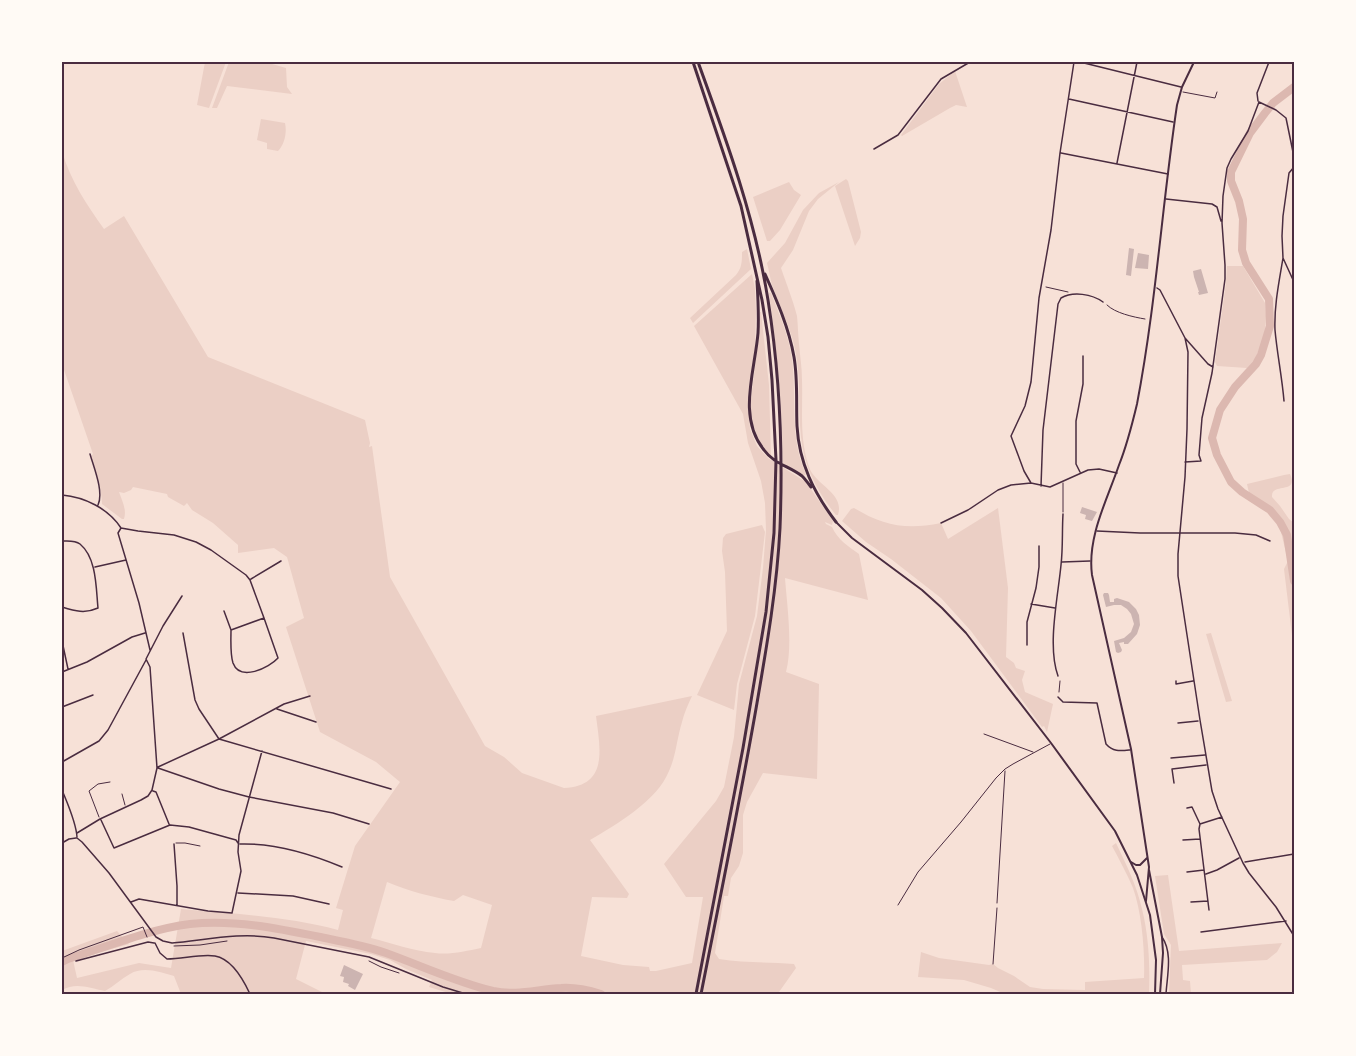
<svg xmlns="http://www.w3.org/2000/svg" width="1356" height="1056" font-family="'Titillium Web',sans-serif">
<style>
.green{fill:#ebcfc5;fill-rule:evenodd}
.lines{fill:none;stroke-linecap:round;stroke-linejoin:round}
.river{stroke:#dcb8b0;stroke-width:8}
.building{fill:#ccb4b1}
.path{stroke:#4a2c40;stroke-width:1}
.service{stroke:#4a2c40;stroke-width:1}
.minor{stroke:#4a2c40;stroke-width:1.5}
.tertiary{stroke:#4a2c40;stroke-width:2}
.secondary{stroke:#4a2c40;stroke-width:2}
.trunk{stroke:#4a2c40;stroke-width:3}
.neatline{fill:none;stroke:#4a2c40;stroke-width:2}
</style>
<rect width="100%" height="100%" fill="#f7e1d7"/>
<path class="green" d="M205,62H226L209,108L197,105Z
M229,62H265L286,68L287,87L292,94L227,86L217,108H212Z
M955,71L967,107L956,105L950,108L902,136L901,135L939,84Z
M261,119L285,123C287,132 285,144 278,151L267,149V143L257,140Z
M62,151C70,180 87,205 104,229L124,216L208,357L365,420L370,443L369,447L372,446L390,577L485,746L504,757L522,773L564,788C609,786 600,748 596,716L692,696C688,705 684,713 682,722C677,738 676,756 669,771C657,801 617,824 590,840L629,894L627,898L592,897L581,956L623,965L649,967L650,971H656L692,963L703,897H686L664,864L716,801L724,787L734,737L739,684L757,616L763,568L766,530L765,503L761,481L748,443L743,414L694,326L752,274L755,289L756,311L755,348L748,404L750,429L757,446L768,458L806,482L833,521L832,525L825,522L826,524L832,527C837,539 849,547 859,554L868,600L785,578C787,605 793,646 786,672L819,684L817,779L763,773L747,802L743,815V853L739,866L731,878L728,896H724L715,953L719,959C743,963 769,962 794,964L796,968L779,992V994H452L429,987L432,980L406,969L390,960L371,954L306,941L296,979L326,994H181L174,976C160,972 143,966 130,974C121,979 114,986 105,991C89,988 76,982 62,990V951L117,931L129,944L73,960L77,978L139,963L171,968L181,909C234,914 287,916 338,930L343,910L336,908L355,846L400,782L376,762L320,732L286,627L304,618L287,557L274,548L238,553V545L213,523L192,510L187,503L184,506L168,497L167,494L133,487L131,490L124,493L119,492C122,501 127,509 124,519H122L102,504C102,488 96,472 91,456L93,454L62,364ZM387,882C409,891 431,897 454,901L463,895L492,905L481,948C466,951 450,955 435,953C413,951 392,943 371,938Z
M846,179L848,181L861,232L860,238L855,246L835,186Z
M789,182L794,190L801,195L780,230L770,241H767L753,197Z
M839,182L818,199L809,211L793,250L781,268C786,283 793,300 797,316C798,325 798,335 799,344C800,356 802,368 802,380C803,410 799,438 809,467C815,485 845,493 838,515H836C817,492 804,466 801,437C798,409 801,381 796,354C792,330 780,308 772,285C770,278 769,270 767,263L785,243L803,210L819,193Z
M747,249L751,269L693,323L690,318L736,275C742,268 742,261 742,252Z
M1227,266H1243L1265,303L1266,316L1265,334L1260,347L1255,359L1247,368L1217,366L1215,362L1226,283Z
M769,293H771C779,314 789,336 792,359C797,398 789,437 806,474L804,476L783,465C782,408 777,351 769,293Z
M760,312H761L769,385L771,457L759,442L751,417V399L759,334Z
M1290,474C1298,492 1278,485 1273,492C1272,493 1272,495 1272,497L1280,506L1289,519L1294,523V652L1284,569L1288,561L1280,528L1265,507L1251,502L1247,484L1284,475Z
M854,508C884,526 906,530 941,523L948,539L998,508L1008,588L1006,657L1014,663L1016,668L1025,671L1022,680L1025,692L1053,704L1047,732L1044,726L1042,727L971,631L941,598L891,559L866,542L842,521L851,509Z
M762,525L765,532L755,616L737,684L734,710L697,695L727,631L725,572L722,551L723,538L726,534Z
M1211,633L1232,701L1226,702L1206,634Z
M1116,843C1126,864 1137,886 1142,909C1149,937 1150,966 1149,994H1005L991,988L964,980L918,977L921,952L939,958L989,965L993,964L998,968L1014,976L1030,987L1043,989L1085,990V982L1144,978C1145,952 1142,913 1133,888C1127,874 1119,859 1112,846Z
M1168,875L1179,951L1282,943L1277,952L1267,960L1182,965L1183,980L1190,981L1191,994H1169L1171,945L1164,934L1155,876Z"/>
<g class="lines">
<path class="river" d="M1294,87L1273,103L1265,113L1250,133L1231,172V181L1239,201L1243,219L1242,250L1246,263L1269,299L1270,326L1261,355L1256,364L1235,387L1220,410L1212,438L1217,455L1231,482L1242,492L1270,510L1280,522L1287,535L1294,581
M62,962L68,959C106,947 150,929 190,924C234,919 281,929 325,938C345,942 366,946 386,953C422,966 456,982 493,991C516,996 538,989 561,988C574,987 588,990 601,994"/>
</g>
<path class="building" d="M1129,248L1134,249L1131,276L1126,275Z
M1138,253L1149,255L1148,269L1135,268Z
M1201,269L1208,293L1199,295L1198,292H1199L1194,277L1193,271Z
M1082,507L1097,512L1092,521L1085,519L1086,515L1080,513Z
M1104,593H1108L1109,595L1110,602H1114V599L1117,598L1129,602L1136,609L1139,615L1140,625L1137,634L1128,644H1124V642L1119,643L1122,650L1121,652L1118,653L1116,652L1114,641L1124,638L1131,632L1134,624L1131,614L1127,609L1121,605H1114L1106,607L1103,595Z
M344,965L363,974L355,990L348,986L349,984L343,982L344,977L340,976Z"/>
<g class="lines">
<path class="path" d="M1046,287L1068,292
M1107,305C1115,313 1133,317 1145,319
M1059,692L1060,681
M174,946L200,945L227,941
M62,958L79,950L143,927L147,937
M369,961L381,967L399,973
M993,964L997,908"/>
<path class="service" d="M1183,92L1215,98L1217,92
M1063,512V483
M984,734L1033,752
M122,794L125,805
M99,817L89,791L98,784L110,782
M176,843H185L200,846
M997,903L1005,771
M898,905L918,872L961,822L996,778L1005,769L1013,764L1050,744"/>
<path class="minor" d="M1080,62L1181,87
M1069,99L1173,122
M1258,101L1257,93L1269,62
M1259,102L1276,110L1286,118L1294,157
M874,149L898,135L941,79L970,62
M1061,153L1168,174
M1117,163L1137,62
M1294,167L1289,173L1283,216L1282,236L1283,258L1294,282
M1166,199L1212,204L1217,207L1221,221
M1283,258C1279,282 1274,306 1275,330C1277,353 1282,377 1284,401
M1157,288L1160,290L1185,338L1188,352L1187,429L1185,477L1178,554V576L1200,720L1212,791L1218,809L1243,863L1249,873L1276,907L1294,936
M1185,338L1208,364L1213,367
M90,454C94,468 104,492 98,505
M1185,462L1201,461L1199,455L1202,418L1212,373L1225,279V265L1222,223L1223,196L1227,168L1231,159L1248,131L1259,102
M1080,472L1076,464V421L1083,384V356
M1031,483L1024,471L1011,436L1025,406L1031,382L1039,298L1051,230L1060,153L1074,62
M1041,486L1043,430L1058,304L1061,298C1073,291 1092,294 1103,302
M62,495C84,497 108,508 121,528L118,533L139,603L150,650
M941,523L968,510L998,490L1011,485L1031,483L1050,487L1088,470L1099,469L1117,473
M121,528L138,531L174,535L196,542L211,550L246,575L250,580L264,618L231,630C231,640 230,654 233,663C240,682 269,668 278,658L264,618
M1097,531L1140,533H1235L1256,535L1270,541
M62,541C68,541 75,540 80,544C97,558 96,589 98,608C85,614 75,611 62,607
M1062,562L1090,561
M95,567L126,560
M251,579L281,561
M1031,604L1055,608
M224,611L231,630
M183,633L195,700L199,709L219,739L284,704L310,696
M62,641L68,669
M1027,645V622L1036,588L1039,567V546
M62,672L87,662L132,637L145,633
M1058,676C1047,646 1058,597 1061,565C1063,548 1062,531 1063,514
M1176,681V684L1193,681
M1058,697L1063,702L1097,703L1106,744C1113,752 1120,751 1130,750
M62,707L93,695
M277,709L316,722
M1178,723L1198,721
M1171,758L1205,755
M62,762L99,741L108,730L146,660
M158,767L219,739L391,789
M158,768L219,789L249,797L333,813L369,824
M1174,783L1172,769L1206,765
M62,790C68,805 76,822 77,837
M153,791L156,792L169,824
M1187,808L1192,807L1200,824
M101,820L114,848L170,825L189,827L236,840L238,843
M77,833L100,819L141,800L148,796L152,790L157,768L150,667L146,659L163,626L182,596
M77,838L82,842L109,873L156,937L163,941L172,943C206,940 240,932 274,938L369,957L443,987L466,994
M1183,840L1200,839
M62,843L69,839L76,838
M174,844L177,886V905
M240,844C274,843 311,854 342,867
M1245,862L1294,854
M1187,872L1204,870
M1206,874L1217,870L1239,858
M238,893L293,896L329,904
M131,902L139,899L208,911L232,913L241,871L238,852L239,835L262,751
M1191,902L1208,901
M1209,910L1199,829L1200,824L1222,817
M1201,932L1286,921
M1162,937C1173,953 1167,976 1166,994
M155,943L160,953L167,959C183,959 199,954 215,956C232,959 244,981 250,994
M76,961L148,942L154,943"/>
<path class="tertiary" d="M1131,862L1136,865H1140L1147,858
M1149,870L1162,937L1163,953L1160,994
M1146,901L1149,867L1131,749L1092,575C1087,537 1107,500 1119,465C1127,445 1132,425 1137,404C1156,305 1162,205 1177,105L1182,87L1194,62"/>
<path class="secondary" d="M836,522L852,538L922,590L942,608L966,633L1051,743L1115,831L1137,875L1150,915L1156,960L1155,994"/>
<path class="trunk" d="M693,62L741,206L762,300L768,337L772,380L776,460L774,533L766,612L743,748L696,994
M698,62C726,139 755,218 768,300C780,375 783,452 780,528C777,587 767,645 757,703C740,801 720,898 701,994
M765,274C777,301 789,328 794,357C798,380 796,403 797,426C799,463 814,493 836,522
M757,281C758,298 759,316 758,333C755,371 737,417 764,450C774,464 789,466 802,476C805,479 808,483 811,487"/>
</g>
<rect width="1356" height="1056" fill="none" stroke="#fffaf5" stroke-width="126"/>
<rect x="63" y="63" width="1230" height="930" class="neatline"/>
</svg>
